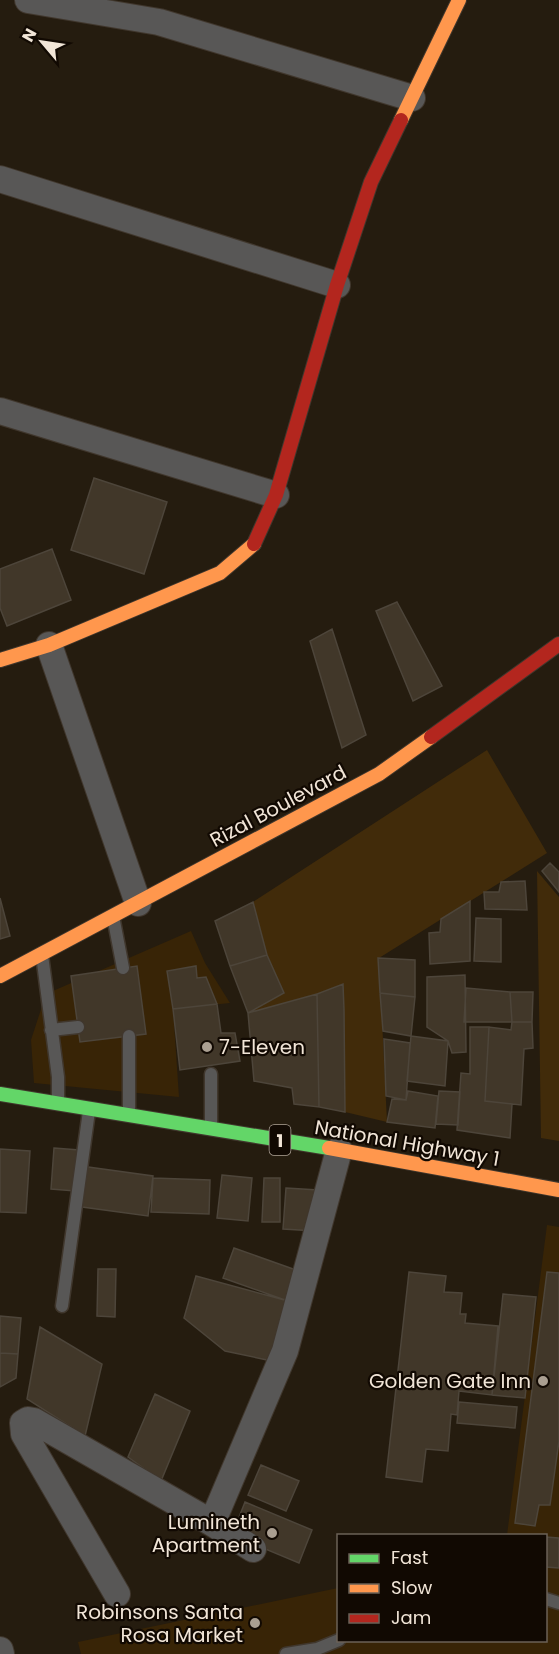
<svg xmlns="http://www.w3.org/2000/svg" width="559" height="1654" font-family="Poppins,sans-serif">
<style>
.built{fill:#382406}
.green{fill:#412b0a}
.building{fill:#413729;stroke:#4d453a;stroke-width:1.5}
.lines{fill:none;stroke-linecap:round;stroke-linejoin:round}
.lane-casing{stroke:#40372d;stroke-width:15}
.street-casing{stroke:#40372d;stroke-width:28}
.fast-casing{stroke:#40372d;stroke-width:16}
.slow-casing{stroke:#40372d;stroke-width:16}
.jam-casing{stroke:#40372d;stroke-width:16}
.lane{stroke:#585756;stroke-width:12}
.street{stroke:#585756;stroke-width:26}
.fast{stroke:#63d668;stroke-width:14}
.slow{stroke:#ff974d;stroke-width:14}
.jam{stroke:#b3261e;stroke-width:14}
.poi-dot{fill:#aa9f91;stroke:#110902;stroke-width:2}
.labels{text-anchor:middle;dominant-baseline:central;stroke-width:4.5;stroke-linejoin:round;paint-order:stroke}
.shield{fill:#110902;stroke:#aea397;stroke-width:1.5}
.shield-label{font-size:18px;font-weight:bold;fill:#f1e5d7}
.street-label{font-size:20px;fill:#f1e5d7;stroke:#110902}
.poi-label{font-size:20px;fill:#f1e5d7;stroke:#110902;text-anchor:end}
</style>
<rect width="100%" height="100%" fill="#251c0f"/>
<path class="built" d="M191,931L205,963L230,1003L173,1009L179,1097L34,1083L31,1040L46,994Z
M547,1225L559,1227V1654H81L78,1642L338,1588V1640H546V1536L507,1535Z"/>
<path class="green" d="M487,750L547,853L379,958L387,1122L345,1112L343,984L317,994L248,1013L284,993L267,955L253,902Z
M537,871L559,897V1141L541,1138Z"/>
<path class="building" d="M94,478L167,502L144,574L71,550Z
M52,549L71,600L7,626L0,608V569Z
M397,602L442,686L413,701L376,611Z
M332,629L366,735L342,748L310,641Z
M550,863L559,872V892L542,871Z
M525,881L527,910L485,909L484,892H499L501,882Z
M0,898L10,936L0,939Z
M470,901V961L430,964L429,933L440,932L441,919Z
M253,902L267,955L230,966L215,921Z
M476,918L501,919V962L474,961Z
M267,955L284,993L248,1013L230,966Z
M378,958L415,960V997L380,993Z
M137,966L146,1034L80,1042L71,976Z
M196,966L197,978L206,977L217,1004L173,1009L167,971Z
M465,975L466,1052L452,1053L448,1041L427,1027V977Z
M343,984L344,1010L345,1112L319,1107L317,994Z
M466,988L510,992L512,1022H464Z
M510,992H533L532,1022H512Z
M380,993L415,997L411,1036L383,1031Z
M317,994L319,1107L294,1104L292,1088L254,1081L248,1013Z
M217,1004L221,1033H235L240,1061L180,1070L173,1009Z
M512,1022H532L533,1048L524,1049L521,1105L485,1101L489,1027L511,1030Z
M470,1027H489L485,1101L512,1104L510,1138L457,1130L461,1073L470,1074Z
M411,1036L448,1041L445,1086L407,1081Z
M384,1039L410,1043L406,1100L386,1096Z
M408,1091L438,1096L435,1128L387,1122L392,1099L406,1100Z
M439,1091L460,1092L458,1125L436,1124Z
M54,1148L79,1150L75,1191L51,1189Z
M0,1149L30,1151L26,1213L0,1212Z
M81,1166L153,1176L148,1216L75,1206Z
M222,1175L252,1178L248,1221L217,1218Z
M153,1178L210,1180L209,1214L151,1212Z
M264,1178H280V1222H262Z
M286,1188L318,1190L315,1231L283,1229Z
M234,1248L296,1270L285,1300L223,1278Z
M98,1269H116L115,1317L97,1316Z
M409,1272L446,1276L444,1292L462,1293L460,1314H466L465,1323L498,1326L492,1395L459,1391L457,1415L451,1414L448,1451L426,1449L422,1482L386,1477Z
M547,1272L559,1273V1441L550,1505H539L535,1526L515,1523Z
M196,1276L288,1301L272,1361L225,1351L184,1318Z
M503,1294L536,1297L525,1398L492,1395Z
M0,1316L21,1318L18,1354L0,1353Z
M40,1327L102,1364L85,1436L27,1399Z
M0,1353L18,1354L16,1378L0,1387Z
M155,1394L190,1411L161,1481L128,1457Z
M459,1402L517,1407L515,1428L457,1423Z
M261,1465L299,1481L286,1511L248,1495Z
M245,1502L312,1530L299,1563L232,1535Z
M546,1537L559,1538V1568L546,1567Z"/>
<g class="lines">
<defs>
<path id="lane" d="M113,916L123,968
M42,955L58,1077V1101
M51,1030L78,1027
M129,1114V1036
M211,1127V1074
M62,1306L89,1111
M546,1599L559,1603
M286,1654L317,1649L339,1640"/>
<path id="street" d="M28,0L159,22L412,98
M0,179L337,285
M0,411L276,495
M49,645L138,903
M212,1523L285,1351L339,1150
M117,1594L24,1434L23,1423L28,1420L34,1421L212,1523L253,1549
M0,1650L1,1654"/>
<path id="fast" d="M0,1094L329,1148"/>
<path id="slow" d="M401,120L459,0
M0,660L49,645L220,573L254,544
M0,976L379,774L431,737
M329,1148L559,1190"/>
<path id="jam" d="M254,544L276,495L337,285L371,182L401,120
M431,737L559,644"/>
</defs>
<use href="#lane" class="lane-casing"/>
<use href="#street" class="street-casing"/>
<use href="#fast" class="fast-casing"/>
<use href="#slow" class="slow-casing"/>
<use href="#jam" class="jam-casing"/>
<use href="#lane" class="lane"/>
<use href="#street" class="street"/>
<use href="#fast" class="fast"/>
<use href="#slow" class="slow"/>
<use href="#jam" class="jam"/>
</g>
<g class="poi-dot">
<circle cx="207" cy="1047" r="6"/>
<circle cx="543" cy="1381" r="6"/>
<circle cx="272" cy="1533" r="6"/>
<circle cx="255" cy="1623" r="6"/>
</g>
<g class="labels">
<rect class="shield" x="269.5" y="1125" width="21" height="30" rx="4.5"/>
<g class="shield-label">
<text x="280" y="1140">1</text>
</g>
<g class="street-label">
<text transform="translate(278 806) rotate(-28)">Rizal Boulevard</text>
<text transform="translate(407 1143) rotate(10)">National Highway 1</text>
</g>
<g class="poi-label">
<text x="219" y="1047" text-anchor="start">7-Eleven</text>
<text x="531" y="1381">Golden Gate Inn</text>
<text x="260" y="1522">Lumineth<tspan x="260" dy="23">Apartment</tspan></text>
<text x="243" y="1612">Robinsons Santa<tspan x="243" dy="23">Rosa Market</tspan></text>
</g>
</g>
<rect x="337" y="1534" width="210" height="108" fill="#110902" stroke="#6b6157" stroke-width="1.5"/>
<rect x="349" y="1554" width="30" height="9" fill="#63d668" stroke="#6b6157" stroke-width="1.5"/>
<text x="391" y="1564" font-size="18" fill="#f1e5d7">Fast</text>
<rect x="349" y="1584" width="30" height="9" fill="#ff974d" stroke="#6b6157" stroke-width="1.5"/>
<text x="391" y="1594" font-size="18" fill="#f1e5d7">Slow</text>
<rect x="349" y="1614" width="30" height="9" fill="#b3261e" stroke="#6b6157" stroke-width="1.5"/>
<text x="391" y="1624" font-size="18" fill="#f1e5d7">Jam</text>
<g transform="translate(42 42) rotate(299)" stroke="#110902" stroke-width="4.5" paint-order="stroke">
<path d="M0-4.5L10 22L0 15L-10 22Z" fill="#f1e5d7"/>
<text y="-9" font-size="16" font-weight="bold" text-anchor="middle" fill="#f1e5d7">N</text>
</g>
</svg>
